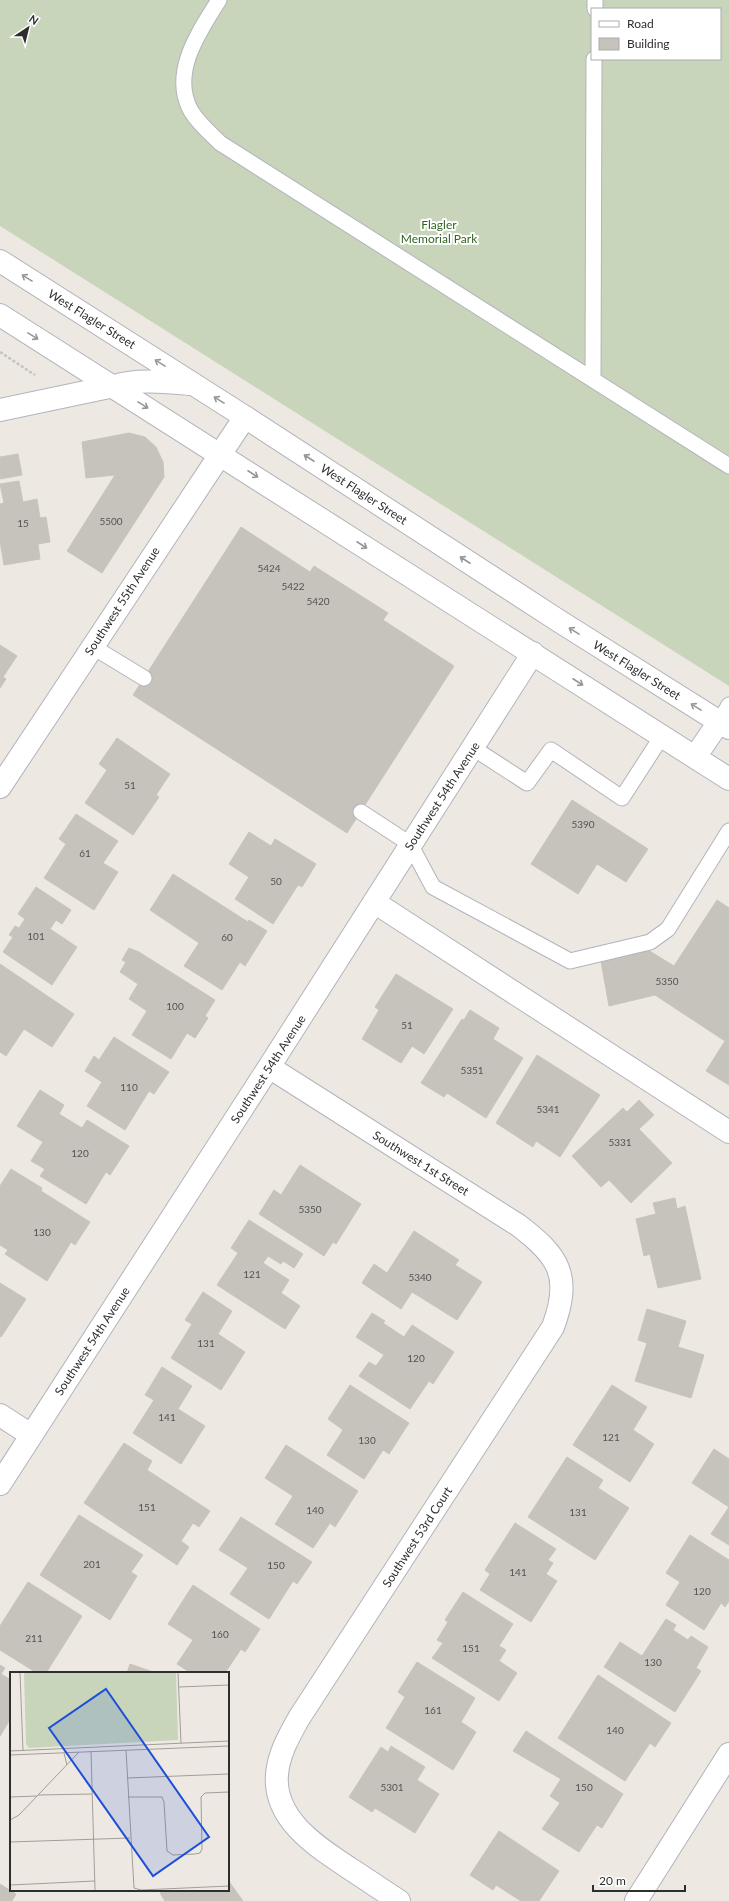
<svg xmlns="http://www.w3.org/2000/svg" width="729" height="1901" font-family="Lato,sans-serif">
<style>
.cemetery{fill:#c8d5bb;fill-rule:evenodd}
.building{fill:#c6c3bd;stroke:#c9c4bb}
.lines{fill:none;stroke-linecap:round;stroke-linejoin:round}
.lane-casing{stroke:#b2b4bc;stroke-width:17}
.street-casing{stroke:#b2b4bc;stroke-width:24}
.secondary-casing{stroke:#b2b4bc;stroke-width:24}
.path{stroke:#c4c4c4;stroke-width:2.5;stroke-dasharray:3 2;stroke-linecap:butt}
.lane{stroke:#fff;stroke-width:15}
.street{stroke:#fff;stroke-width:22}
.secondary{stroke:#fff;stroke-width:22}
.oneway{stroke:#969696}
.labels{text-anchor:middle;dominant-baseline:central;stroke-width:4;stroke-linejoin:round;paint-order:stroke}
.number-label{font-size:10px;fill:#545352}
.park-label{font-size:12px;fill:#326523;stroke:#fff}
.street-label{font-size:12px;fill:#2e2e2e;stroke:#fff}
.inset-road{fill:none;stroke:#a19e9a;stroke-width:1}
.view{fill:#1d4ed8;fill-opacity:0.15;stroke:#1d4ed8;stroke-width:2}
.inset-edge{fill:none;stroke:#2e2e2e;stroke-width:2}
</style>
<rect width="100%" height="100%" fill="#ede8e2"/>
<path class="cemetery" d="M0,0H729V686L0,226ZM592,9H720V59H592Z"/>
<path class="building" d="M129,433L145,437L156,447L163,462L164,477L102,573L67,551L115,475L86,478L82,442Z
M18,454L22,475L0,479V457Z
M19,481L23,502L37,499L40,518L46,517L50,542L38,544L40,559L4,565L0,541V504L4,503L0,484Z
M241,527L310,572L314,566L388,613L383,620L454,666L347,833L133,695Z
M0,645L17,656L3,677L6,679L0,688Z
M117,738L170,774L156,795L159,797L133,835L85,803L107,770L99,764Z
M572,800L648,849L626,882L597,864L578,894L531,864Z
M76,814L118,841L103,863L118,872L94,910L44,878L66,844L59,839Z
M249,832L271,846L275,839L316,864L302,887L298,885L273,924L235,899L249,877L229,864Z
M173,874L248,922L249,920L267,931L245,966L240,962L222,990L184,966L199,943L150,910Z
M36,887L71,910L62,924L56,920L50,929L77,947L52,985L3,952L13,937L9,935L15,926L19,928L25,919L18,914Z
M717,900L729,908V1085L706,1071L725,1041L655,995L609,1006L600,956L643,947L674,966Z
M129,948L139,952L215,1000L205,1016L208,1018L195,1038L187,1033L171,1059L132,1035L147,1011L129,999L138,984L120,972L126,962L122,960Z
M0,964L74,1014L52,1047L24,1029L6,1056L0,1052Z
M396,974L453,1009L424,1054L412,1046L401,1063L362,1039L379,1010L375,1007Z
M470,1010L499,1028L493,1039L523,1058L486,1118L447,1093L444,1097L421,1083L462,1019L464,1020Z
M114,1037L169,1072L154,1094L149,1091L125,1130L87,1106L102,1082L85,1071L94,1056L99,1060Z
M537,1055L600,1095L560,1157L536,1141L533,1147L496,1123Z
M40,1090L64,1105L59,1114L82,1128L87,1120L129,1146L110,1175L106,1172L86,1204L40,1176L45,1169L31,1161L43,1142L17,1126Z
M639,1100L654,1115L639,1129L672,1163L631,1203L609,1180L601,1187L572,1156L623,1108L627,1112Z
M300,1165L361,1204L336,1244L333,1242L324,1256L259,1214L274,1190L281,1195Z
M11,1169L42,1188L41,1191L90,1222L75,1245L71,1242L47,1281L5,1254L8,1250L0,1245V1186Z
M675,1198L677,1209L685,1206L701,1279L658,1288L650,1254L644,1256L636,1219L656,1214L653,1203Z
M249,1220L303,1254L294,1268L283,1261L281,1264L268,1256L263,1263L289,1280L281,1293L300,1306L285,1329L217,1285L238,1253L231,1248Z
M414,1231L459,1260L455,1265L482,1282L457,1320L412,1292L401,1309L362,1283L374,1264L387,1273Z
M0,1283L26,1299L1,1337L0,1336Z
M203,1292L232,1311L218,1334L245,1352L221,1390L171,1358L192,1324L185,1320Z
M647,1309L686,1321L678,1347L704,1355L691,1398L635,1381L647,1343L638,1340Z
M372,1313L385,1321L383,1323L404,1337L412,1325L454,1352L433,1384L429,1381L410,1409L359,1376L369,1362L376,1366L384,1355L356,1337Z
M162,1367L192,1386L178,1409L205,1426L181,1464L133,1433L154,1400L145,1395Z
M350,1385L409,1423L389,1454L383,1450L364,1479L327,1455L343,1430L328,1419Z
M612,1385L647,1407L633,1430L654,1444L630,1482L573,1445Z
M124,1443L152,1461L147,1470L210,1511L199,1527L193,1523L181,1541L189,1547L177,1565L84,1503Z
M286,1445L358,1491L335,1527L330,1523L313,1548L275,1524L293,1496L265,1478Z
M714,1449L729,1459V1545L711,1534L729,1507L692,1483Z
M567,1457L603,1480L598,1488L629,1508L595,1560L528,1517Z
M79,1515L143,1555L131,1572L137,1576L110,1620L40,1575Z
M241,1517L312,1562L297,1584L293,1581L269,1619L230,1594L248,1568L219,1550Z
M515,1523L556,1549L548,1560L553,1563L546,1574L557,1581L531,1622L480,1590L490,1574L485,1570Z
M690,1535L729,1560V1601L725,1607L721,1603L704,1630L666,1605L680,1582L666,1573Z
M28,1582L82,1616L46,1673H37L0,1650V1626Z
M193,1585L260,1629L245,1652L241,1649L225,1673H191L177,1664L193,1640L168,1624Z
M463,1592L513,1624L499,1646L506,1650L499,1661L517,1673L499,1701L432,1658L443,1643L437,1640L448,1622L445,1620Z
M666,1619L676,1625L673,1630L688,1640L691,1636L708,1647L696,1668L701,1671L675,1712L604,1667L620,1642L642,1656Z
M417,1662L475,1698L461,1722L476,1732L453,1770L386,1728L405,1697L398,1692Z
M130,1664L156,1673H127Z
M0,1665L5,1668L1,1674L11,1680V1718L0,1736Z
M598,1675L671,1723L655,1747L650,1743L625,1781L558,1738Z
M526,1731L623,1794L602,1828L597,1825L579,1852L542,1829L560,1803L550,1796L561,1779L513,1751Z
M391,1746L425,1767L417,1780L439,1794L415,1833L375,1808L372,1812L349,1797L381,1747L388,1752Z
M499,1831L559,1871L539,1901H521L496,1885L493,1890L470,1875Z
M228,1880L243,1901H165L160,1893L165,1890H228Z
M0,1884L16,1894L12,1901H0Z"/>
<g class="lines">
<defs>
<path id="lane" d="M219,0C199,32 170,73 191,111C199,124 210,133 220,143L729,466
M595,9V0
M593,380L594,59
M93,647L144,678
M719,722L729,705
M473,748L527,783L551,750L622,798L662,736
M361,812L410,844L433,887L570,961L650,942L668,929L729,831"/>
<path id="street" d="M0,410L114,386
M0,787L245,417
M374,902L729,1132
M269,1067L518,1225C559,1256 572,1276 553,1327L299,1718C289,1736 279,1753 277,1774C273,1819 316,1846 349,1868C366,1879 382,1890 399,1901
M0,1415L31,1435
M0,1484L269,1067L533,653
M636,1901L729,1754"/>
<path id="secondary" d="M0,261L245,417L559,621L729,728
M0,315L729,779
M114,386C140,379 164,382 190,384
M695,757L719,722"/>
</defs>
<use href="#lane" class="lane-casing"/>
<use href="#street" class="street-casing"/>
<use href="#secondary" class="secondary-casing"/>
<path class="path" d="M0,352L35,375"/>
<use href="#lane" class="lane"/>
<use href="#street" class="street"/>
<use href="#secondary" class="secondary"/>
</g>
<defs><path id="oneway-shaft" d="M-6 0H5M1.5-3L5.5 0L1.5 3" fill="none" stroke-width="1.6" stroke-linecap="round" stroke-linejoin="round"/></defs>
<g class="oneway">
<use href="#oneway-shaft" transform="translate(27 278) rotate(-148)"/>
<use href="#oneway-shaft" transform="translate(33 336) rotate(32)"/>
<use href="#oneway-shaft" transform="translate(160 363) rotate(-148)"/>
<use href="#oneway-shaft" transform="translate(219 400) rotate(-148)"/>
<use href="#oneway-shaft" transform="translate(143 405) rotate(32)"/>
<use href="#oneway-shaft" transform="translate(309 458) rotate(-147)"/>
<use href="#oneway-shaft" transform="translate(253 474) rotate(33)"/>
<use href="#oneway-shaft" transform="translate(362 545) rotate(33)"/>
<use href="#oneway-shaft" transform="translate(465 560) rotate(-147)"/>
<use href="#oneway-shaft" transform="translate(574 631) rotate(-148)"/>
<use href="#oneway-shaft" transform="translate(578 682) rotate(33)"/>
<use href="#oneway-shaft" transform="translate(696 707) rotate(-148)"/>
</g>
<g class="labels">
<g class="number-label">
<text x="111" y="521">5500</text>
<text x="23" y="523">15</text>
<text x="269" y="568">5424</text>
<text x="293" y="586">5422</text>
<text x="318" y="601">5420</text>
<text x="130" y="785">51</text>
<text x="583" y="824">5390</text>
<text x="85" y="853">61</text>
<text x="276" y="881">50</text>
<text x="36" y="936">101</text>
<text x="227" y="937">60</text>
<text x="667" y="981">5350</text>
<text x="175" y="1006">100</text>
<text x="407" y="1025">51</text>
<text x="472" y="1070">5351</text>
<text x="129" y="1087">110</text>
<text x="548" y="1109">5341</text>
<text x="620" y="1142">5331</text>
<text x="80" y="1153">120</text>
<text x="310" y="1209">5350</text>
<text x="42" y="1232">130</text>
<text x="252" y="1274">121</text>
<text x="420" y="1277">5340</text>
<text x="206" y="1343">131</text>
<text x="416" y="1358">120</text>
<text x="167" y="1417">141</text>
<text x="611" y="1437">121</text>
<text x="367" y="1440">130</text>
<text x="147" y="1507">151</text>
<text x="315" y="1510">140</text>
<text x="578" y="1512">131</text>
<text x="92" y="1564">201</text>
<text x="276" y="1565">150</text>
<text x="518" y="1572">141</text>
<text x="702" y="1591">120</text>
<text x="220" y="1634">160</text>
<text x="34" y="1638">211</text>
<text x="471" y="1648">151</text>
<text x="653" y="1662">130</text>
<text x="433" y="1710">161</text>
<text x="615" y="1730">140</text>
<text x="392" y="1787">5301</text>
<text x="584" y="1787">150</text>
</g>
<g class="park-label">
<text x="439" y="224">Flagler<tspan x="439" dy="14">Memorial Park</tspan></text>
</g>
<g class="street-label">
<text transform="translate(92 319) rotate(32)">West Flagler Street</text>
<text transform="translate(364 494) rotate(33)">West Flagler Street</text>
<text transform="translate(122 601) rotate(-57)">Southwest 55th Avenue</text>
<text transform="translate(637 670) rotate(32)">West Flagler Street</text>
<text transform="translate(442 796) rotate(-57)">Southwest 54th Avenue</text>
<text transform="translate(268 1069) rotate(-57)">Southwest 54th Avenue</text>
<text transform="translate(421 1163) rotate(32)">Southwest 1st Street</text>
<text transform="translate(92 1341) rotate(-57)">Southwest 54th Avenue</text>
<text transform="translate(417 1537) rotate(-57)">Southwest 53rd Court</text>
</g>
</g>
<g transform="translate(10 1672)">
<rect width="219" height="219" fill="#ede8e2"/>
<path d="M14,1H166L168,68L19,76L16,72Z" fill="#c8d5bb"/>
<path class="inset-road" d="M10,1L13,79M168,1L171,71M169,15L219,13M116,78L124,216L131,218L219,214M0,79L219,69M81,79L85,218M54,81L57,93M0,83L219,74M117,106L219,102M28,123L82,122M0,125L27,124M118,125H152L154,130L157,179L163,183L185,182L190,181L192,177L191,125L195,121L219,120M0,148L9,143L69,80M0,170L120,166M0,213L85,209"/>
<path class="view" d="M96,17L199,165L143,204L39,56Z"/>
<rect width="219" height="219" class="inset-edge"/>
</g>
<rect x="591" y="8" width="130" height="52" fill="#ffffff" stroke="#ababab"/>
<rect x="599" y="21" width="20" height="6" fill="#ffffff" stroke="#ababab"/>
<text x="627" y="28" font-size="12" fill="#2e2e2e">Road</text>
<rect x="599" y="38" width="20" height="12" fill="#c6c3bd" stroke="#ababab"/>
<text x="627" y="48" font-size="12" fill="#2e2e2e">Building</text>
<g transform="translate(28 28) rotate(35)" stroke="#ffffff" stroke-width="3" paint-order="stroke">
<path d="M0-3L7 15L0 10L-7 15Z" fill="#2e2e2e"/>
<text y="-6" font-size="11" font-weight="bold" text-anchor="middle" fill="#2e2e2e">N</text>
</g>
<path d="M593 1885v6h92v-6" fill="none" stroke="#2e2e2e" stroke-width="2"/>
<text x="599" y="1885" font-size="12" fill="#2e2e2e" stroke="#ffffff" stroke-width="3" paint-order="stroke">20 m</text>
</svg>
